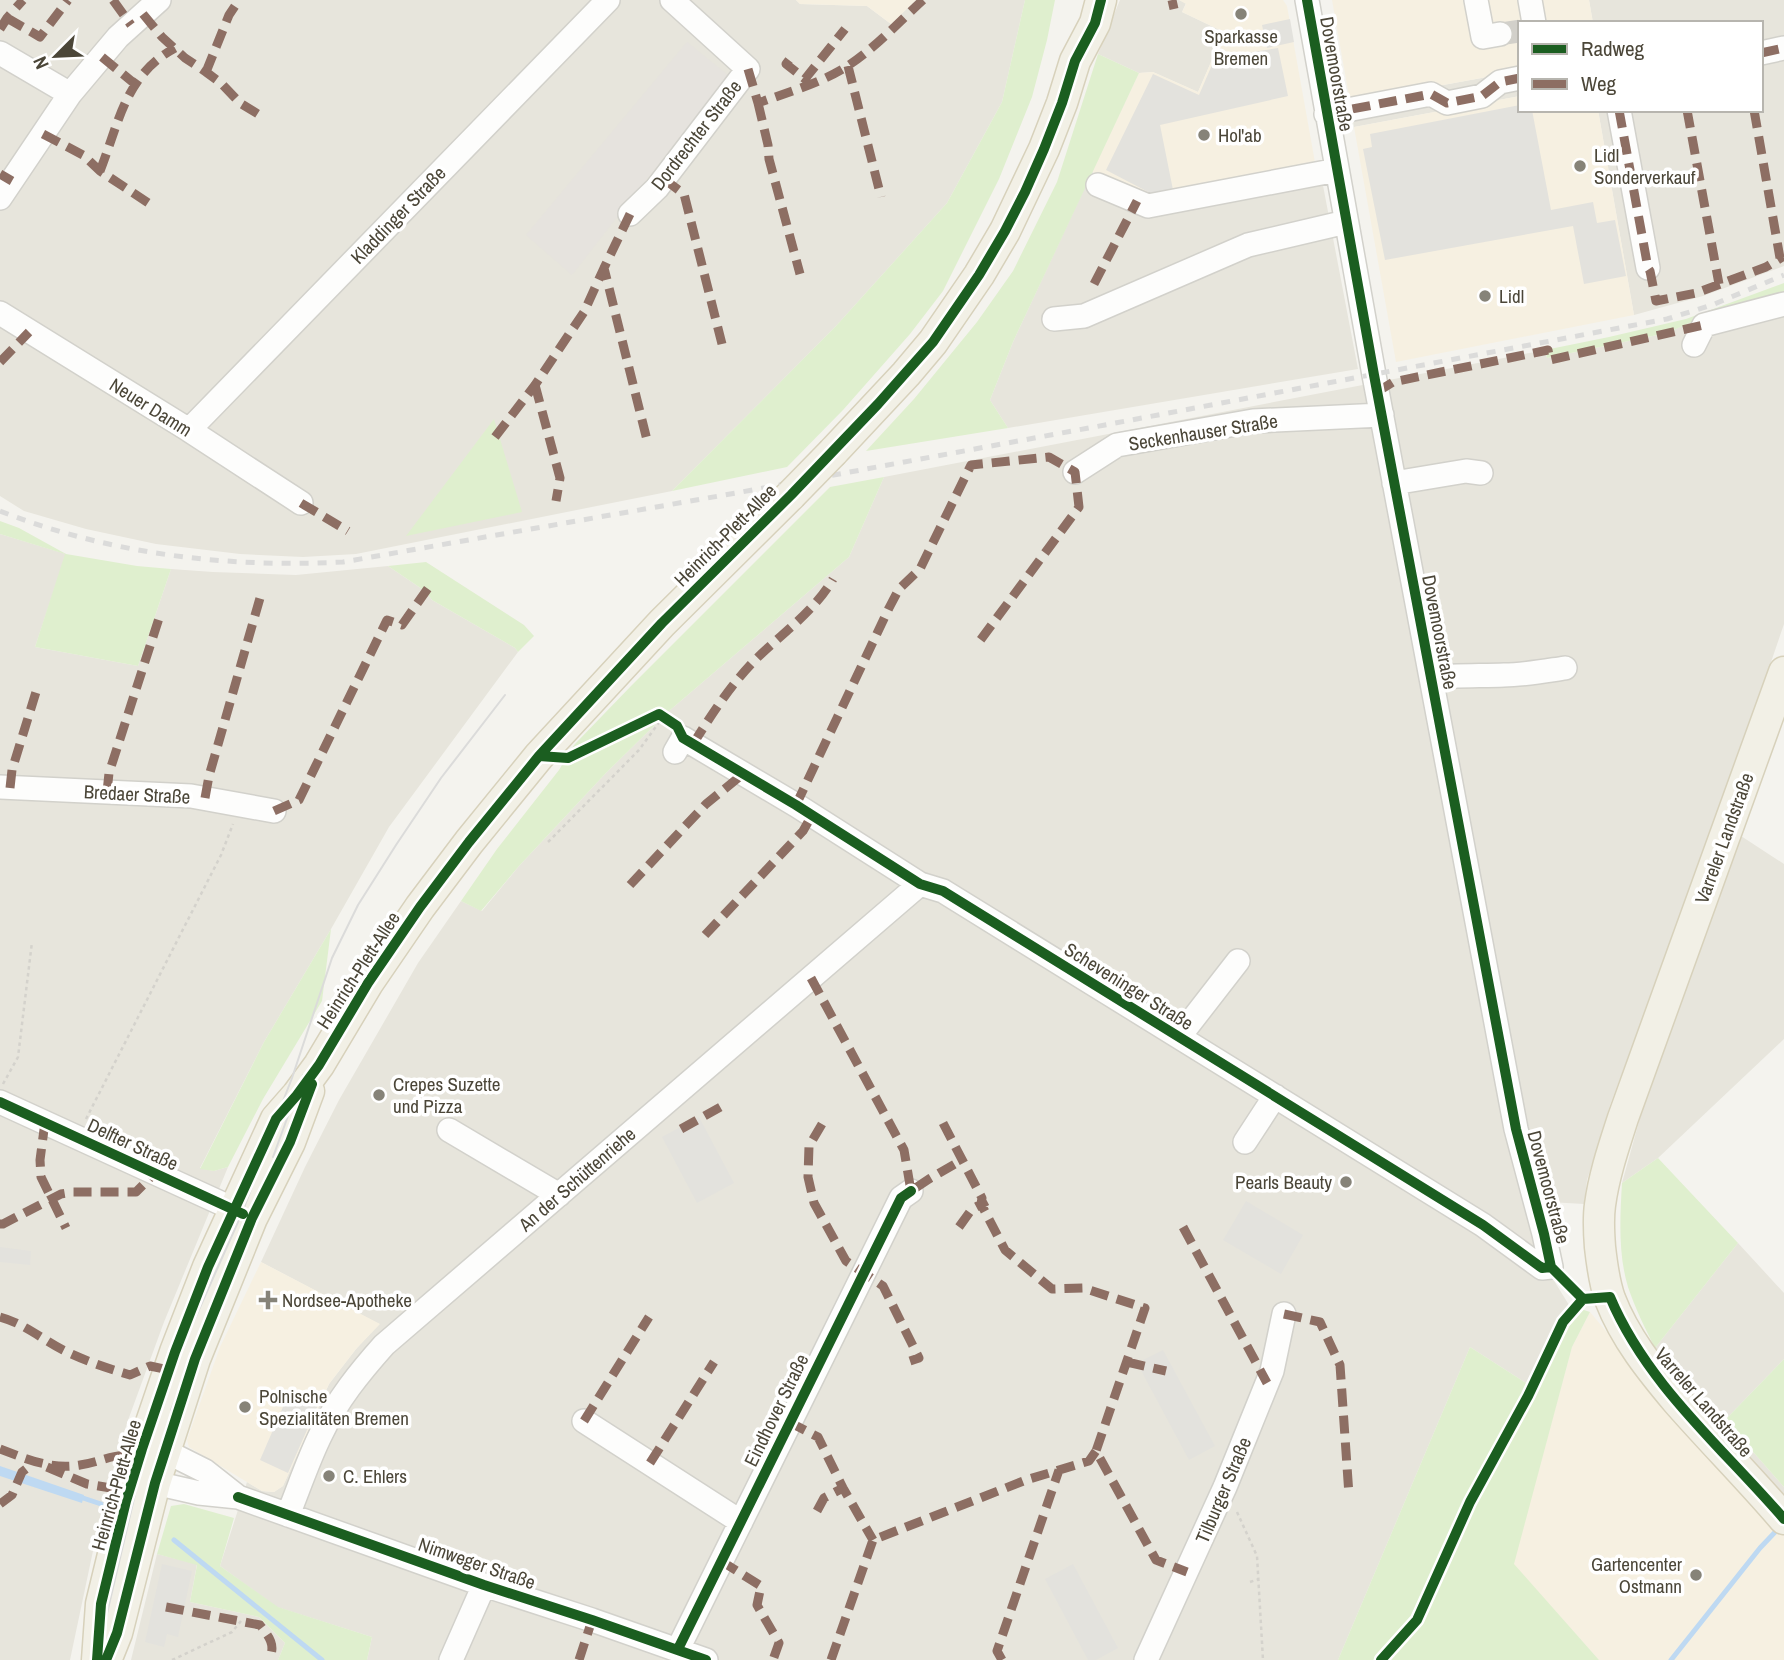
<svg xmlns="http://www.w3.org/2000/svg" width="1784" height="1660" font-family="'Archivo Narrow',sans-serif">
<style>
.residential{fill:#e7e5dc}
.commercial{fill:#f6f0e1}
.industrial{fill:#e6e3de}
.green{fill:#dfefce}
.parking{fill:#e3e2dd}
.water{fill:#bed9f2}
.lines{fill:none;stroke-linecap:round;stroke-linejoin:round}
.stream{stroke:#bed9f2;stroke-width:5}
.minor-tunnel{stroke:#d2d0ca;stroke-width:23;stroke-dasharray:23 11;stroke-linecap:butt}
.minor-casing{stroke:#d2d1cb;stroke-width:26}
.major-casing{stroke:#d7d1bb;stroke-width:33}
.path{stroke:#d4d2cc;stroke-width:2.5;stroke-dasharray:3.5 3.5;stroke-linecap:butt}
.minor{stroke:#fdfdfc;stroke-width:23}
.major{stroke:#f2f0e6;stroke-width:30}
.tram{stroke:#dbdbda;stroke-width:2}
.rail{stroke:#dbdbda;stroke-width:5;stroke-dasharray:9 9;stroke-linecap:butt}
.major-bridge-casing{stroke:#d7d1bb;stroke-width:33;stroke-linecap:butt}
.major-bridge{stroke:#f2f0e6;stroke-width:30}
.quiet{stroke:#8d6e63;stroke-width:9;stroke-dasharray:18 9;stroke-linecap:butt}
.cycleway-casing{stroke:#fff;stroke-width:15}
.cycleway{stroke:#1b5e20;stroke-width:10}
.poi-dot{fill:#868378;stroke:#fff;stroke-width:2.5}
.labels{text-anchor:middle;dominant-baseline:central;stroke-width:7;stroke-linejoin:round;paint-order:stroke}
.poi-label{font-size:19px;fill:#4b4638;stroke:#fff;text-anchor:start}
.street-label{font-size:19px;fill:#4b4638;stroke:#fff}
</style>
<rect width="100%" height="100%" fill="#f4f3ee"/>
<path class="residential" d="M0,0H796L800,4L867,6L891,24L916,0H1025L1002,102L947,203L836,326L672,491L356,554L303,557L240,554L156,544L86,529L24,511L0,496Z
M1120,0H1179L1186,3L1182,12L1224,32L1198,92L1153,72L1139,73L1098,54Z
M1589,0H1784V266L1703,296L1634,315L1598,110H1761V23H1593Z
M1520,71V96L1354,127L1350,102Z
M1092,172L1152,200L1321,175L1358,369L1008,428L990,400L1013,342Z
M1784,295V624L1716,823L1610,1105L1587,1180L1584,1204L1531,1201L1548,1271L1569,1305L1526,1383L1470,1347L1338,1660H367L372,1637L277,1607L220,1566L247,1482L262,1491L274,1492L283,1486L329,1384L356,1349L379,1324L261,1262L305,1167L339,1100L418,963L461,901L482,911L519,866L606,773L669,711L849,557L884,477L1545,350L1547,358L1667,333L1688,323Z
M0,534L66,554L35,647L138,666L171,569L213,572L296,575L388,566L425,591L432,600L515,648L518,652L389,827L331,929L264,1042L200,1168L214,1171L228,1167L164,1322L127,1423L101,1513L70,1660H0Z
M1741,836L1784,864V1039L1658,1158L1622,1183L1640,1118L1683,992Z
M1738,1243L1784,1293V1359L1725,1420L1784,1487V1536L1636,1367L1655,1348Z
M157,1554L197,1564L190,1602L259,1617L285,1643L278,1660H131Z"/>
<path class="commercial" d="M796,0H916L891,24L867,6L800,4Z
M1179,0H1283L1287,6L1316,168L1152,200L1092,172L1139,73L1153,72L1198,92L1224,32L1182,12L1186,4Z
M1332,0H1589L1593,23H1520V71L1350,102Z
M1520,96V110H1598L1634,315L1396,362L1354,127Z
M261,1262L380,1324L356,1349L329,1384L283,1486L274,1492L262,1491L189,1447L187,1440L220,1347Z
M1590,1312L1636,1367L1784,1536V1660H1599L1513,1564L1572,1347Z"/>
<path class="industrial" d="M687,42L728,75L572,275L526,235Z"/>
<path class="green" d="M1025,0H1055L1047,40L1032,97L999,179L943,291L910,334L843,410L787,467L672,491L836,326L947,203L1002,102Z
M1098,54L1139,73L1013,342L990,400L1008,428L866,451L914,399L977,322L1013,271L1057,182Z
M1784,283V295L1689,323L1667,333L1547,358L1545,350L1609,337L1686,319Z
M494,419L522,512L406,536Z
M884,477L849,557L669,711L606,773L519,866L481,911L461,901L497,849L559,770L574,745L631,686L830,487Z
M0,521L19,528L66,554L137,566L171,569L138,666L35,647L65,554L0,534Z
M426,562L524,625L534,636L518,652L515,648L432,600L425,591L388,566Z
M331,929L322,1001L263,1099L228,1167L214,1171L200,1169L264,1042Z
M1658,1158L1738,1243L1655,1348C1645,1328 1635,1308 1628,1287C1618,1254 1620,1217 1622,1183Z
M1569,1305L1590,1312L1572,1347L1514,1564L1599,1660H1338L1470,1347L1526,1383Z
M1784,1359V1487L1725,1420Z
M184,1504L234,1518L220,1566L278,1607L372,1637L367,1660H278L285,1643L259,1617L190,1602L197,1565L157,1554L171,1506Z"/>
<path class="parking" d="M1290,19L1294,42L1267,48L1262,25Z
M1278,48L1288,96L1160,125L1173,190L1152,194L1106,170L1153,74L1199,95L1215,58Z
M1520,105V110H1532L1551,210L1593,202L1597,223L1615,220L1626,276L1584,284L1573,226L1385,260L1363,149L1372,147L1370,134Z
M699,1117L734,1183L697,1203L662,1137Z
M1246,1201L1303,1235L1281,1274L1223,1240Z
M0,1247L31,1251L30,1265L0,1262Z
M1163,1350L1215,1446L1189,1460L1137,1363Z
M289,1393L318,1405L288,1473L260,1460Z
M162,1564L192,1571L178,1637L167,1634L164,1647L145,1642Z
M1073,1564L1118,1648L1096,1660H1088L1045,1579Z"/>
<path class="water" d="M0,1466L84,1495L82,1503L0,1476Z"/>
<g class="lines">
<path class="stream" d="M80,1497L101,1504
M174,1540L322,1660
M1671,1660L1760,1548L1779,1528"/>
<path class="minor-tunnel" d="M1500,34L1520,31"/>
<defs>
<path id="minor" d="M1476,0L1483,37L1500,34
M1530,0L1534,23
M0,53L70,94
M1761,53L1784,48
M1619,110L1648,268
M1326,114L1431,94L1447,103L1482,96L1500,82L1520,78
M1098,185L1148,206L1337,170
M0,198L70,94L118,37L159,0
M630,214L657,188L748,69L672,0
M0,313L189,430L301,503
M1054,319L1084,316L1248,245L1346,222
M1694,345L1704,325L1784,304
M189,430L608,0
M1075,472L1117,445L1253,421L1382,415
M1394,483L1466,471L1481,473
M1431,678C1455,675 1479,676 1504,675C1524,675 1545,671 1565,668
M675,752L683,738L693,744L796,805L920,884L943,891L1483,1225L1542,1268L1551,1267L1544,1234L1516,1129L1374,375L1307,0
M0,787L191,796L274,811
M1179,1037L1238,961
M0,1102L249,1216
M449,1130L559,1195
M1245,1142L1275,1096
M584,1421L741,1522
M238,1497L205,1471L165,1451L139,1457L155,1483L199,1493L238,1497L484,1585L592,1620L706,1660
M288,1515C299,1488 308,1460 321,1434C337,1400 360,1372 384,1345L920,884
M678,1649L901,1198L911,1191
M451,1660L484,1585
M1146,1660L1225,1487L1272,1371L1284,1314"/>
<path id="major" d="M833,452L906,374L933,342L979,275L1005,231L1044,149L1062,103L1075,61L1095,23L1101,0
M1784,672L1623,1118C1614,1146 1604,1175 1600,1205C1598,1219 1599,1234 1600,1247C1602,1265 1604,1282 1610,1299C1625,1338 1651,1370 1677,1401C1712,1441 1750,1479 1784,1519
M109,1653L117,1633L155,1483L195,1359L252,1218L290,1142L309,1091
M97,1660L101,1604L126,1501L142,1449L175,1352L208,1267L276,1119L297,1095L319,1065L368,983L420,907L469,842L539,756L662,623L791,495"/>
</defs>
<use href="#minor" class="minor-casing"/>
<use href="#major" class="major-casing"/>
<path class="path" d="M548,842L639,750L663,717
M3,1084L18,1057L32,942
M86,1119L221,855L233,824
M1237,1512L1257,1556L1263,1660
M1250,1582L1259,1579
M172,1660L232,1632L241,1621"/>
<use href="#minor" class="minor"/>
<use href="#major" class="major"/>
<path class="tram" d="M273,1157L303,1075
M171,1410L226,1274
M96,1660L144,1456L185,1341L242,1213L269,1142L276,1119L292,1078L332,958L358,905L396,845L441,778L505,695"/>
<path class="rail" d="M0,511C110,554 225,568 343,562L736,493L1105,425L1667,319L1712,305L1784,275"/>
<defs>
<path id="major-bridge" d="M791,495L833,452"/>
</defs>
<use href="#major-bridge" class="major-bridge-casing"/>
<use href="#major-bridge" class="major-bridge"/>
<path class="quiet" d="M113,0L131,25
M1172,0L1174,9
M143,14L162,37L185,58L206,72L221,83L240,103L258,114
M7,18L40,37L68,0
M0,29L7,18L23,0
M1761,53L1784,48
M102,57L135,84
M789,60L786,64L805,79L845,29
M848,66L881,197
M748,69L758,103C786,93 824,82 849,65C876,47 899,22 923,0
M206,72L229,15L239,0
M758,103L768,145L769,159L800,274
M1619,110L1648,268L1650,271L1656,301L1696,293L1766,267L1784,256
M1687,110L1719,284
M1754,110L1780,258
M1326,114L1431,94L1447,103L1482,96L1500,82L1520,78
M43,134L83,155L100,171L150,204
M100,171C119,123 125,75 175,48
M0,174L12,181
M664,179L684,194L722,344
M630,214L604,268L648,444
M1094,284L1137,201
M0,362L29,332
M535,385L560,478L556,501
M1377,392L1393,382L1548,350L1550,360L1704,325
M495,437L535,385L584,312L604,268
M301,503L348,531
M693,744C712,714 730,686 754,661C781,634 814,612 833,579
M10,788L12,770L36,692
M107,792L109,773L161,612
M205,798L209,776L260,598
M796,805L889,608L899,589L920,569L971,465L1049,457L1075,472L1079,507L976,646
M274,811L299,800L387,620L402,625L431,584
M630,885L706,804L743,774
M705,935L803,831L812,815
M811,978L904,1150L911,1191L929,1179L962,1160
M45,1122L40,1160L41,1177L66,1228
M943,1123L982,1198L981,1204L1005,1250L1052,1289L1083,1288L1145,1308L1096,1451L1156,1560L1187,1572
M822,1124L809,1146L808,1177L814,1203L846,1261L883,1286L919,1358L910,1361
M681,1129L724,1105
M0,1224H3L61,1194L73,1192H136L155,1173
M959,1227L972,1209L987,1201
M1183,1227L1267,1383
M1284,1314L1320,1322L1340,1365L1349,1495
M0,1317C23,1323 42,1339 63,1350C85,1361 107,1368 130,1375L150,1366L169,1370
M1127,1362L1166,1371
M584,1421L649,1317
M789,1422L818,1437L843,1488L873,1540
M0,1449C27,1459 51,1470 80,1465C102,1462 117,1451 139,1457
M650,1463L714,1362
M47,1467L87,1484L129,1491
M0,1504L12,1495L22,1472L35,1462
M817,1511L824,1498L843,1488
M721,1561L761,1586L757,1605L779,1643L773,1660
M166,1607L260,1625C270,1639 276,1643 269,1660
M579,1660L592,1620
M831,1660L873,1540L1026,1480L1089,1461L1096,1451
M1002,1660L997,1651L1059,1470"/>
<defs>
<path id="cycleway" d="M1307,0L1374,375L1516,1129L1544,1234L1551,1267
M539,756L568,758L659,714L677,726L683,738L796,805L920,884L943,891L1483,1225L1542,1268L1551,1267
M0,1102L243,1214
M1551,1267L1583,1299L1610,1297C1647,1385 1723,1448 1784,1519
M238,1497L484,1585L592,1620L706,1660
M678,1649L901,1198L911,1191
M97,1660L101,1604L126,1501L142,1449L175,1352L208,1267L276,1119L297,1095L319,1065L368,983L420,907L469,842L539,756L662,623L791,495L878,404L933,342L979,275L1005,231L1025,192L1044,149L1062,103L1075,61L1095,23L1101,0
M106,1660L117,1633L155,1483L195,1359L252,1218L290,1142L312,1084
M1381,1660L1417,1620L1470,1502L1528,1396L1563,1322L1583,1299"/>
</defs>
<use href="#cycleway" class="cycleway-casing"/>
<use href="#cycleway" class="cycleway"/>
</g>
<g class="poi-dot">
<circle cx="1241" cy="14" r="7"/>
<circle cx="1204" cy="135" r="7"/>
<circle cx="1580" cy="166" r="7"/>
<circle cx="1485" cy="296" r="7"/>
<circle cx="379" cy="1095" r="7"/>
<circle cx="1346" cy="1182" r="7"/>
<path d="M264.5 1289.5h7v7h7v7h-7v7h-7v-7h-7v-7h7z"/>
<circle cx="245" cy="1407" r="7"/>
<circle cx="329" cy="1476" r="7"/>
<circle cx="1696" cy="1575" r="7"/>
</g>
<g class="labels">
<g class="poi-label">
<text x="1241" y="36" text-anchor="middle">Sparkasse<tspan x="1241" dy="22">Bremen</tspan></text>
<text x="1218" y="135">Hol'ab</text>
<text x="1594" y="155">Lidl<tspan x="1594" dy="22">Sonderverkauf</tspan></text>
<text x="1499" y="296">Lidl</text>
<text x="393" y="1084">Crepes Suzette<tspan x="393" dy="22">und Pizza</tspan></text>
<text x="1332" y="1182" text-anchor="end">Pearls Beauty</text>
<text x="282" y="1300">Nordsee-Apotheke</text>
<text x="259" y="1396">Polnische<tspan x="259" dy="22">Spezialitäten Bremen</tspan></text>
<text x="343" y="1476">C. Ehlers</text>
<text x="1682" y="1564" text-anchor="end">Gartencenter<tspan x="1682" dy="22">Ostmann</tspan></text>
</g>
<g class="street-label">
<text transform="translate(1337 74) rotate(80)">Dovemoorstraße</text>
<text transform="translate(696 135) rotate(-52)">Dordrechter Straße</text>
<text transform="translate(398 215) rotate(-46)">Kladdinger Straße</text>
<text transform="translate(151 407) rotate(32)">Neuer Damm</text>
<text transform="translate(1203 432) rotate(-9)">Seckenhauser Straße</text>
<text transform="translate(725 535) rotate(-45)">Heinrich-Plett-Allee</text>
<text transform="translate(1440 632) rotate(79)">Dovemoorstraße</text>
<text transform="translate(137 794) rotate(3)">Bredaer Straße</text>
<text transform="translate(1724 838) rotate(-70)">Varreler Landstraße</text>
<text transform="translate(358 970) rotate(-57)">Heinrich-Plett-Allee</text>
<text transform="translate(1129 986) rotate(32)">Scheveninger Straße</text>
<text transform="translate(133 1144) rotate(25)">Delfter Straße</text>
<text transform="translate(577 1179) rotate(-41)">An der Schüttenriehe</text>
<text transform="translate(1549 1187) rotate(75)">Dovemoorstraße</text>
<text transform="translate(1704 1402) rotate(49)">Varreler Landstraße</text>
<text transform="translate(776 1410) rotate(-64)">Eindhover Straße</text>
<text transform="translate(116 1485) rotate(-74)">Heinrich-Plett-Allee</text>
<text transform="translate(1223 1490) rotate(-67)">Tilburger Straße</text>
<text transform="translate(477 1563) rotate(19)">Nimweger Straße</text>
</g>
</g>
<rect x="1518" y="21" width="245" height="91" fill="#ffffff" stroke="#b7b5af" stroke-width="2"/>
<rect x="1532" y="44" width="35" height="10" fill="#1b5e20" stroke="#b7b5af" stroke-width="2"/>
<text x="1581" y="56" font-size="21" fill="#4b4638">Radweg</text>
<rect x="1532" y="79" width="35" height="10" fill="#8d6e63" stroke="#b7b5af" stroke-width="2"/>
<text x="1581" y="91" font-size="21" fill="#4b4638">Weg</text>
<g transform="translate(56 56) rotate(246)" stroke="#ffffff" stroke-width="5" paint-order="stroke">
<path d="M0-5L12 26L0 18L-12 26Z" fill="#4b4638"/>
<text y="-10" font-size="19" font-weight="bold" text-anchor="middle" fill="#4b4638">N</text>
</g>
</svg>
